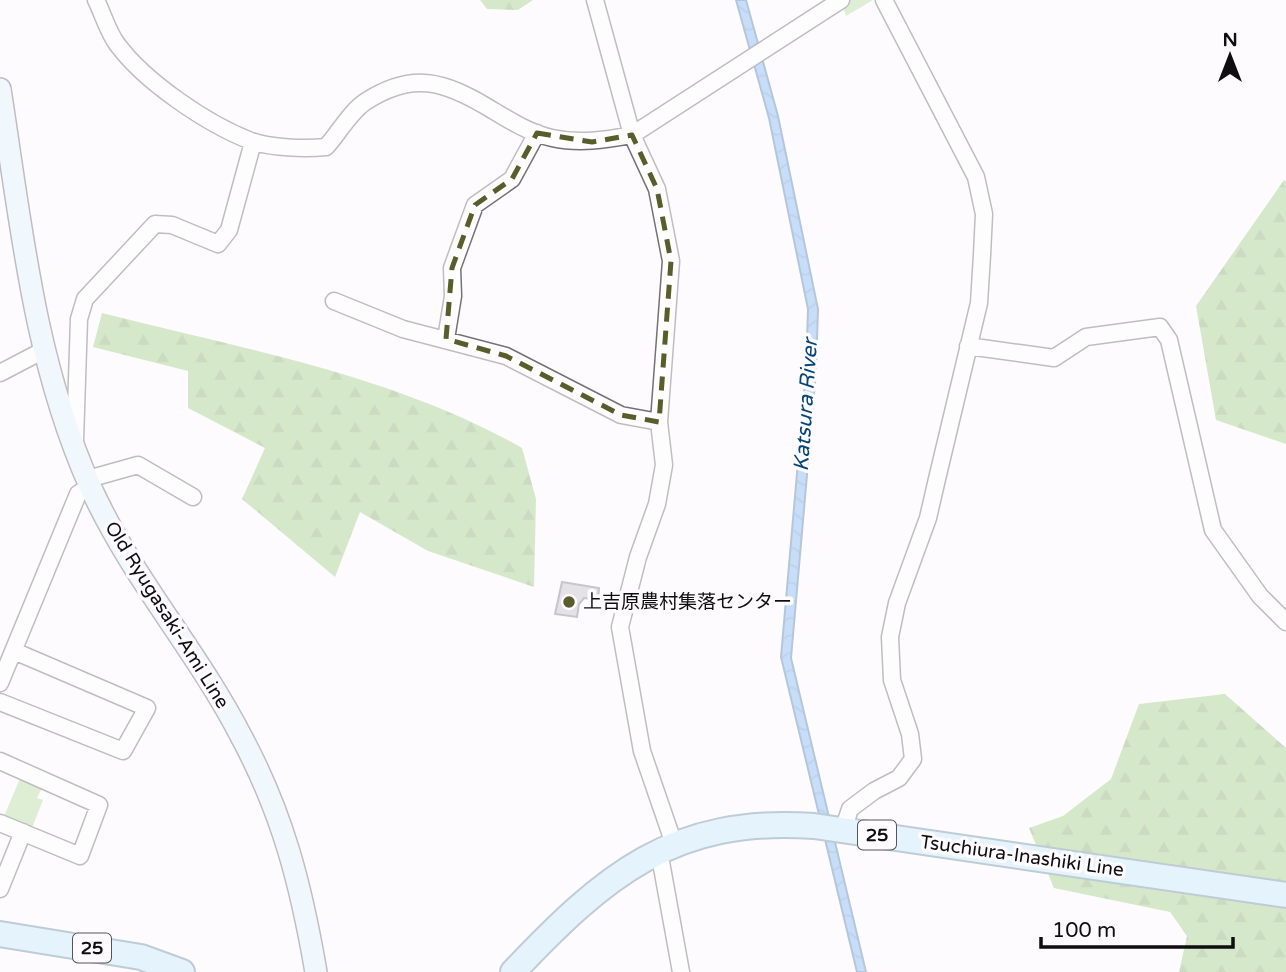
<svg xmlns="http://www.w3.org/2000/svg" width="1286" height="972" font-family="'Varela Round','Noto Sans JP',sans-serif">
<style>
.forest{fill:url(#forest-firs)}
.park{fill:#b8dda3}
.water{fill:url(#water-waves);stroke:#6186b0;stroke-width:2}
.building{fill:#c6c3cc;stroke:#85838b;stroke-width:2}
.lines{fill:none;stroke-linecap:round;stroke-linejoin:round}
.street-casing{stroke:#767178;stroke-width:19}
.secondary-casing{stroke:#767178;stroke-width:24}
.primary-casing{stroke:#6f93a5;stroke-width:28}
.street{stroke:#fff;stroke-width:16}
.secondary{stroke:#e3f4fc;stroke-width:21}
.primary{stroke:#c8e9fa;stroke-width:24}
.marked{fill:none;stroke:#595d2b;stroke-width:5;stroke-dasharray:14 9;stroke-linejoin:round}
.poi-dot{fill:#595d2b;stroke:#fdfbfe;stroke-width:2.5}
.labels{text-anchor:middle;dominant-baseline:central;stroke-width:7;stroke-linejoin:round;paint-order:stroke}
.shield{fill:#fdfbfe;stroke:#565457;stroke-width:2}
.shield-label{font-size:18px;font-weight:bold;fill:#0e0d0f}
.poi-label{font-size:19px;fill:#0e0d0f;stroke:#fdfbfe;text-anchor:start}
.street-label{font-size:19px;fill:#0e0d0f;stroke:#fdfbfe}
.water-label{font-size:21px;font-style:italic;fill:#074478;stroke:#fdfbfe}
</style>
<defs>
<pattern id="forest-firs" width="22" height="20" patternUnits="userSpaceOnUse" patternTransform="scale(1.75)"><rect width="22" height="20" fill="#a6d08c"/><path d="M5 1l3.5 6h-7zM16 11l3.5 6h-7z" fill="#8eb178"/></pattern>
<pattern id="water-waves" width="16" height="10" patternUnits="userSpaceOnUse" patternTransform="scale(1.75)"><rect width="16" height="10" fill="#84baf5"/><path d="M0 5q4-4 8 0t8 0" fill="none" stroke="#719fd1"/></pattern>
</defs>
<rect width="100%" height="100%" fill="#fdfbfe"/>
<path class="forest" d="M480,0H533L518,10L487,9Z
M1284,180L1286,181V444L1216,420L1196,306Z
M102,313C244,349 394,375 522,448L536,499L534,587L428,551L360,512L335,577L242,499L265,448L188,408V371L93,347Z
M1225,694L1286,748V972H1179L1187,936L1170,912L1054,888L1029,828L1063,816L1111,779L1139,704Z"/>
<path class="park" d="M841,0H873L846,16Z
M21,776L44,784L37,798L43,800L30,833L2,821Z"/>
<path class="water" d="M736,0H746L778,116L818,309L816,372L791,658L866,972H857L781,657L806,370L808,309L769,118Z"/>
<path class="building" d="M562,582L599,588L598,600L584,598L579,604L577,617L555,614Z"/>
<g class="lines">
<defs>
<path id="street" d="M96,0C103,14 108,32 117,44C145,82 207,124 251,141C271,148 305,149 326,147C338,134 350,112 365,102C412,71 444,81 489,108C509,120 529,133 552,138C579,144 605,140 632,135L841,0
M595,0L632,135L657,189L671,261L659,422L664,465L657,504L638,557L620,627L642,751L674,844
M334,301L403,329L506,356L621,415L659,422
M446,339L453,296L452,268L475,205L512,179L537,133
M968,346L1054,358L1086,337L1160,327L1169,340L1213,530L1260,596L1286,622
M0,373L44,350
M75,440L79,319L85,299L155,224L172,225L218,244L229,230L253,142
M88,479L138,465L193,497
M0,683L78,494L90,486
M0,702L123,751L147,708L14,651
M0,761L99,805L80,856L0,823
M843,830L850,809L874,791L899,778L913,759L910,734L892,680L890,637L897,603L928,518L937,479L979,303L982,255L984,214L976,177L884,0
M659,851L681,972
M0,889L23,832"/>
<path id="secondary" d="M0,89C21,224 34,361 90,486C131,577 196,649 241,736C283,814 301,885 316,972"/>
<path id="primary" d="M0,934L141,957L182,972
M513,972C604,876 673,816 814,826L1286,895"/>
</defs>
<use href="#street" class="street-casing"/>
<use href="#secondary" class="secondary-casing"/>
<use href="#primary" class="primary-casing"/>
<use href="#street" class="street"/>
<use href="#secondary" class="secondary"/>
<use href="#primary" class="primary"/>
</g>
<path d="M0 0H1286V972H0ZM537,133L592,142L632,135L657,189L671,261L659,422L621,415L506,356L446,339L452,268L475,205L512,179Z" fill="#fdfbfe" fill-opacity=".55" fill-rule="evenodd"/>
<path class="marked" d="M537,133L592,142L632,135L657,189L671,261L659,422L621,415L506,356L446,339L452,268L475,205L512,179Z"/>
<circle class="poi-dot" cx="569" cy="602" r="7"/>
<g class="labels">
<g class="shield">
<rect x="858" y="820.5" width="38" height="29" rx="5"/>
<rect x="73" y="933.5" width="38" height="29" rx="5"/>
</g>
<g class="shield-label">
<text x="877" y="835">25</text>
<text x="92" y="948">25</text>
</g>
<g class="poi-label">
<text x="583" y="602">上吉原農村集落センター</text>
</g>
<g class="street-label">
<text transform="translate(167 615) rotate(58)">Old Ryugasaki-Ami Line</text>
<text transform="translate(1022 856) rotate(8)">Tsuchiura-Inashiki Line</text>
</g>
<g class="water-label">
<text transform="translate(806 405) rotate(-86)">Katsura River</text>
</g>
</g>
<g transform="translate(1230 56)" stroke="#fdfbfe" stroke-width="5" paint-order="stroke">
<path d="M0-5L12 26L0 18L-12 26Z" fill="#0e0d0f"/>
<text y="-10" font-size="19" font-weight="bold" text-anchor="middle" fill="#0e0d0f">N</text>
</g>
<path d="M1041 937v10h192v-10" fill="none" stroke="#0e0d0f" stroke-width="3.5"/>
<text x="1052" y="937" font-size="21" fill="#0e0d0f" stroke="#fdfbfe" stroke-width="5" paint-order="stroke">100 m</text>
</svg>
